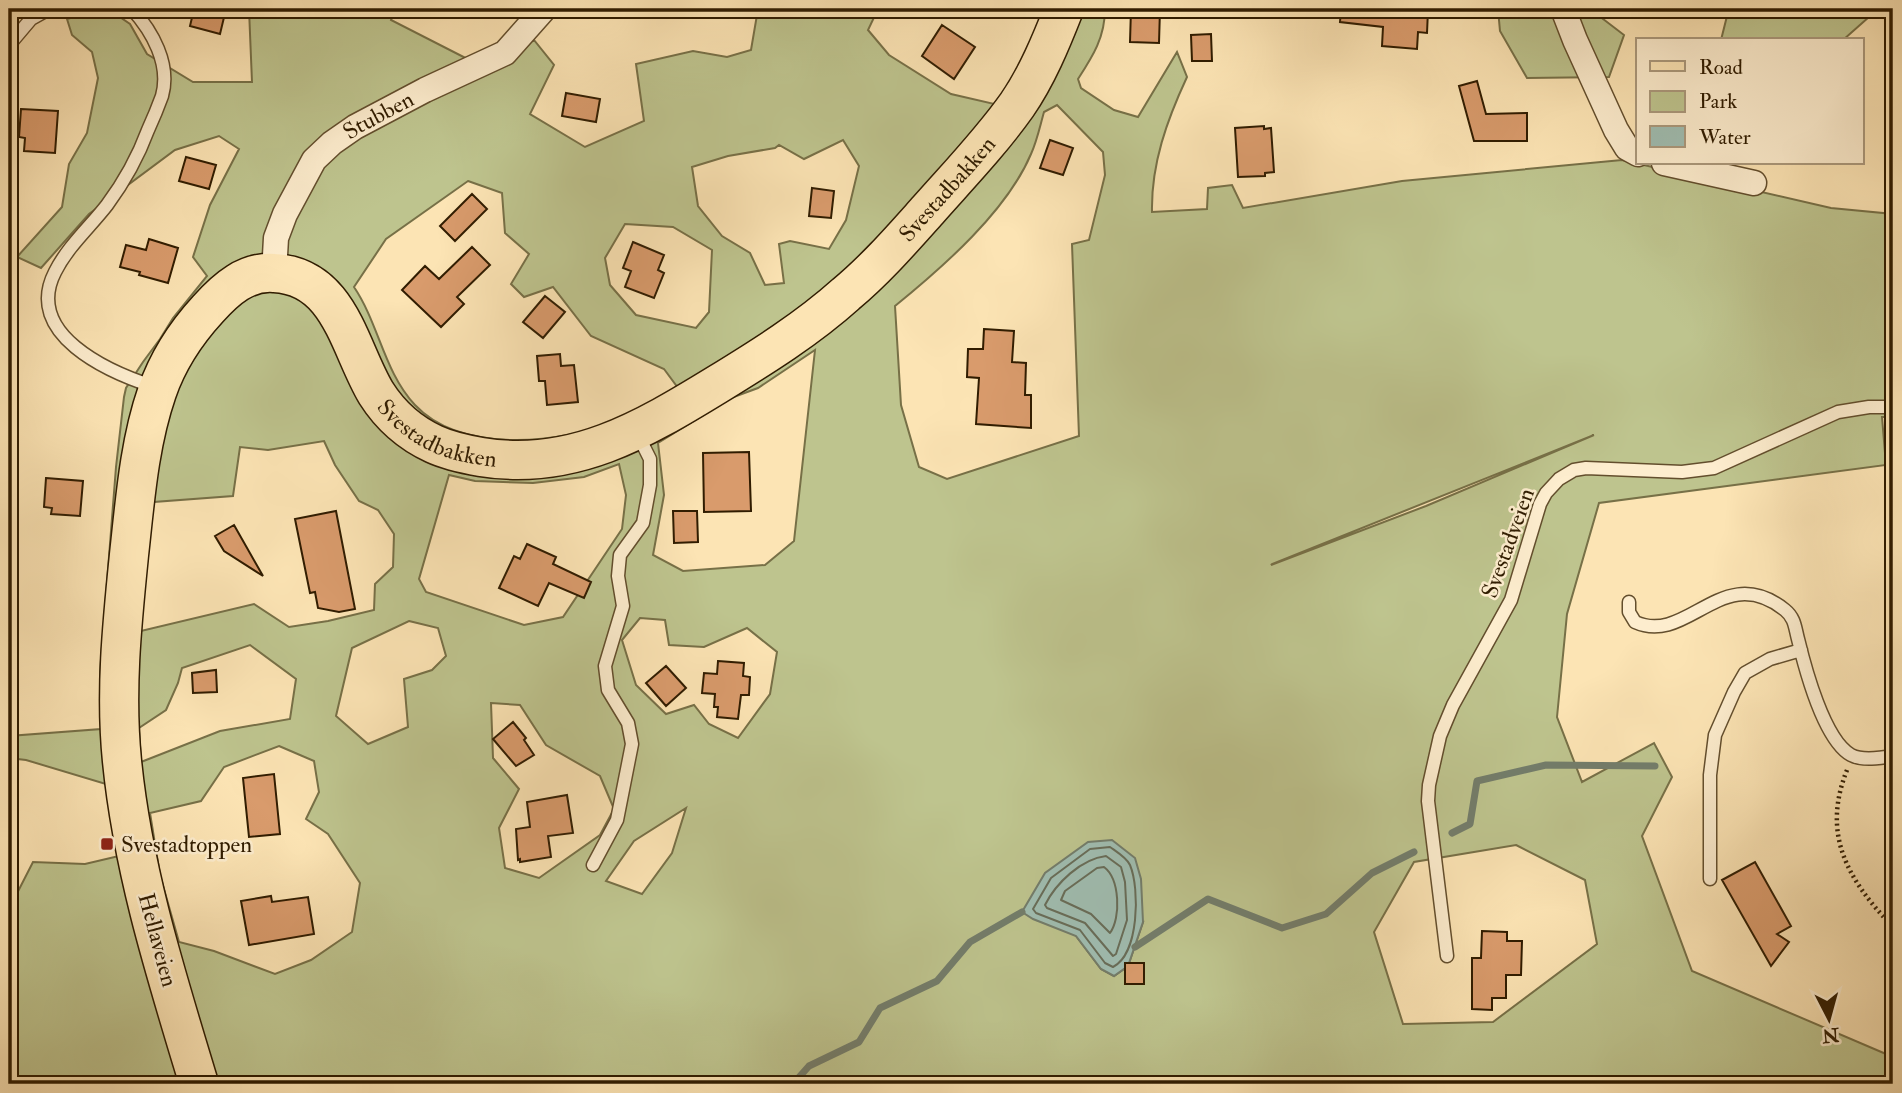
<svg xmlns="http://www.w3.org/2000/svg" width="1902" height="1093" font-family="'IM FELL Double Pica',serif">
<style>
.green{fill:#bec48e;stroke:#777047;stroke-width:2;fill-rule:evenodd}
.water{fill:#a0beb2;stroke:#737d6b;stroke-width:2}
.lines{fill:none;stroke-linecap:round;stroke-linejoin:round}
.shore{stroke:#686d59;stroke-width:2}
.stream{stroke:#737d6b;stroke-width:7}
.building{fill:#d99b6c;stroke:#301c00;stroke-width:2}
.lane-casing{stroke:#634e2d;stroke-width:15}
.street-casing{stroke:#634e2d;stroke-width:27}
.primary-casing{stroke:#301c00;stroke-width:41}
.path{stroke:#301c00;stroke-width:4.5;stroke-dasharray:2 3.5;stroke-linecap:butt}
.lane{stroke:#fdedce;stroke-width:12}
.street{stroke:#fdedce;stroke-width:24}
.primary{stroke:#fce4b4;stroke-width:38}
.poi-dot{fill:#8f2418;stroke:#fdedce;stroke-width:2.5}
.labels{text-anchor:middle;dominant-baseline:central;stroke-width:5;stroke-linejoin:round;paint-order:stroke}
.street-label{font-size:23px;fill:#301c00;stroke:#fdedce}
.poi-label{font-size:23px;fill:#301c00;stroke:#fdedce;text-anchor:start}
</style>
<rect width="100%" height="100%" fill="#fce4b4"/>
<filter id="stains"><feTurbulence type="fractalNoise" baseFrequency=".00286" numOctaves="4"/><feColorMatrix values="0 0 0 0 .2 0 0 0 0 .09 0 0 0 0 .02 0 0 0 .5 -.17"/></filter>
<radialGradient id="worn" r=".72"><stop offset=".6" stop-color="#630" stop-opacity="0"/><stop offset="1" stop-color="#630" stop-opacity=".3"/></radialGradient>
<path class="green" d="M101,9H108L130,24L147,54L193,82H252L249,9H395L391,20L489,70L534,40L554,65L530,114L585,147L644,121L636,64L693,51L727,57L751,50L758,9H878L868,30L889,55L951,94L994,104L1013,79L1045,9H1105C1105,37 1093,56 1078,79L1081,88L1114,110L1138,117L1177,52L1187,77C1167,120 1151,164 1152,212L1207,209L1208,188L1232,185L1243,208L1402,181L1622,160L1831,208L1893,214V417H1882L1886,465L1599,503L1567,614L1557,717L1582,782L1654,743L1672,777L1642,836L1692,971L1893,1057V1084H9V909L33,862L85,864L119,856L106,784L26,760L9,758V736L101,729L100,672L116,467L124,397L126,388L143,362L160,339L173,318L207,276L193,257L210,205L239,149L219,136L175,150L89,214L41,268L17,257L62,207L69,164L87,133L98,78L92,52L72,35L67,19ZM1057,105L1103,152L1105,175L1089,240L1072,244L1079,436L947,479L919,467L901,405L895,306C943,267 1007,211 1031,154C1037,141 1040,126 1044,112ZM843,140L859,166L846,220L829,249L790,241L779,244L784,283L765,285L750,253L722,236L698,206L692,167L728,156L775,148L779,145L804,159ZM468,181L502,193L505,233L529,254L511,284L524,297L553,287L591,336L664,369L678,388C658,399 638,412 617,421C560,444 461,454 415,405C384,372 379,324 354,287L386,239ZM625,224L673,227L712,250L709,312L696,328L636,315L610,285L605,258ZM815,350L794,541L765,565L683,571L653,555L664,495L658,443L731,398L758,388ZM1594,435L1426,506L1271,565L1272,564ZM324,441L335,465L359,501L378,510L394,534L393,567L375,584L374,610L328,621L289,627L254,604L141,631L145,557L154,502L233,496L240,447L268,450ZM619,464L626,495L622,529L563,617L524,625L426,592L419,579L449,475L475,481L533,483L584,477ZM640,618L665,620L669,645L704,647L747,628L777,652L770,694L738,738L709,724L694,705L666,714L636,685L622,640ZM409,621L438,628L446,656L432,670L404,679L408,727L368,744L336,716L352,648ZM250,645L296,679L290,719L220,731L141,762L139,728L166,710L178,683L182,668ZM491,703L520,705L546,745L600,776L614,809L600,835L539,878L505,868L499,828L519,789L493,758ZM279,746L314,761L319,792L306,819L328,834L360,883L352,932L311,960L275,974L214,951L179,942L160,875L150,813L201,801L224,767ZM686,808L672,853L642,894L606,881L634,841ZM1516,845L1585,880L1597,944L1493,1022L1403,1024L1374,932L1414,862ZM1143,922L1128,966L1114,976L1101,969L1076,936Z
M1498,9H1590L1624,35L1609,77L1527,78L1500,31Z
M1720,9H1878L1843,40H1721L1728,12Z"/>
<path class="water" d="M1112,840L1135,858L1141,879L1143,922L1128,966L1114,976L1101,969L1076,936L1033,919L1022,912L1045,873L1088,842Z"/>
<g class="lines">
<path class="shore" d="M1110,847C1117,852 1127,858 1130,865C1140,889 1139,954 1113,967L1105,963L1080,930L1036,913L1033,909L1051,878L1090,849Z
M1106,856L1121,867L1125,882L1127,920L1116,954L1113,956L1085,923L1047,908L1045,905C1056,883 1081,859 1106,856Z
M1097,868L1104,867C1120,879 1121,918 1110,933L1091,914L1061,900L1065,891Z"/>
<path class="stream" d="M1452,833L1470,824L1477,781L1546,765L1655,766
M1135,947L1208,899L1282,928L1326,914L1372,873L1414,852
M793,1084L809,1066L859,1042L880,1008L937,981L970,942L1022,912"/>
</g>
<path class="building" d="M194,9H226L220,34L190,26Z
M1131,9H1160L1159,43L1130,42Z
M1341,9L1428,10L1427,33L1418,32L1417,49L1382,46L1383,27L1340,22Z
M942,25L975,47L954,79L922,56Z
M1211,34L1212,61H1192L1191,35Z
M1477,81L1486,114L1527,113V141H1474L1459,86Z
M566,93L600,99L596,122L562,116Z
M21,109L58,111L55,153L24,151L25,138L19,137Z
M1264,126V129L1271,128L1274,172L1265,173V176L1238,177L1235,128Z
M1050,140L1073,148L1063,175L1040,168Z
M186,157L216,165L209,189L179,181Z
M812,188L834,191L831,218L809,216Z
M472,194L487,209L455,241L440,226Z
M149,239L178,248L168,283L139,275L140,272L120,267L126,245L146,250Z
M633,242L664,255L658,270L664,273L654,298L625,287L631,271L623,268Z
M472,247L490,265L457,297L464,304L441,327L402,290L425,266L439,279Z
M545,296L565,312L543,338L523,322Z
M984,329L1014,331L1012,362L1026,363L1025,395H1031V428L976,424L979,378L967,377L968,349H983Z
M560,354L561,366L574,365L578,402L547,405L545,381H539L537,356Z
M749,452L751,511L704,512L703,453Z
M46,478L83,481L80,516L51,514L52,508L44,507Z
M336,511L355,609L339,612L318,608L315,592L310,593L295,519Z
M673,511H697L698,542L674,543Z
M234,525L263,576L224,551L215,536Z
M527,544L556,557L553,564L591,582L584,598L549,583L538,606L499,588L514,556L520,559Z
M718,661L744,663L743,676L750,677L749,695H741L738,719L717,717L718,707H714L715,694L702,693L704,673L717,674Z
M666,666L686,688L666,706L646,683Z
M216,670L217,692L193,693L192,673Z
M513,722L526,738L524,740L534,755L516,766L493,739Z
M274,774L280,834L249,837L243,778Z
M567,795L573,833L548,836L551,857L520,862V859L518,860L516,829L530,827L527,802Z
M1755,862L1791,926L1777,934L1789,942L1771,966L1722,880Z
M271,896L272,902L308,897L314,934L249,945L241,901Z
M1482,931L1507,932V941H1522L1521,975H1506V998H1492V1010L1472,1009V958H1481Z
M1125,963H1144V984H1125Z"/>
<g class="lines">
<defs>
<path id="lane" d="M132,9C152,31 171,64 162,96C158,107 153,119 148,130C138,157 124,182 107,205C90,227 68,246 55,272C23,334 108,372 155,387
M9,45L31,19L49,9
M1629,602V612L1635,622C1688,646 1722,560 1785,610C1795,618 1795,628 1798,639C1805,668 1824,740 1851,755C1862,761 1881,758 1893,756
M593,865L617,820L632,744L628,723L608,690L605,666L623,606L618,576L620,555L643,523L650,485V459L638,435
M1710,879V775L1715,735L1734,692L1745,673L1770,659L1801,650
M1447,956L1428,801L1429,785L1440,736L1453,705L1511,600L1540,504L1546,493L1559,479L1574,470L1586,468L1682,472L1714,468L1838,412L1869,407H1893"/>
<g id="street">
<path d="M1563,9L1575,40L1616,130L1627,148L1638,154"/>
<path d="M1664,163L1754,183"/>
<path id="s1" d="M274,273L276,238L285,214L314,160L332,143L355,127L425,90L505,53L544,9"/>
</g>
<g id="primary">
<path id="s2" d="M199,1084C167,978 133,872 122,761C115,692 122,624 129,555C135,501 139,444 157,392C168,360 186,333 208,309C226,289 246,271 274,273C340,276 349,348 376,393C390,415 410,433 434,444C449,451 464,454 481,457C572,472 643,430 718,384C762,357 807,329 846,294C876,269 902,239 928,210C958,176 990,143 1017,105C1037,76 1051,42 1064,9"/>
</g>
</defs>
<use href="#lane" class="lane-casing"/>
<use href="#street" class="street-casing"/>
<use href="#primary" class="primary-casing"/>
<path class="path" d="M1847,770C1821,835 1848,880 1893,927"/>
<use href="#lane" class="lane"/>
<use href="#street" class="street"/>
<use href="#primary" class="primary"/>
</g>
<rect class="poi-dot" x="100" y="837" width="14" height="14" rx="3.5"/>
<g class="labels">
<g class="street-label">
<text stroke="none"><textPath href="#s1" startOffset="201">Stubben</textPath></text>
<text stroke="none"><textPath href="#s2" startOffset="1732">Svestadbakken</textPath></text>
<text stroke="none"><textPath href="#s2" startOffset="1125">Svestadbakken</textPath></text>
<text transform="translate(1508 543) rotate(-70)">Svestadveien</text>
<text transform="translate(158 940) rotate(75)">Hellaveien</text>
</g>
<g class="poi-label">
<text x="121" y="844">Svestadtoppen</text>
</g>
</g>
<rect width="1902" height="1093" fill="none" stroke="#fce4b4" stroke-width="35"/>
<rect x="10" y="10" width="1881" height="1072" fill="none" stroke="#301c00" stroke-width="3.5"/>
<rect x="18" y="18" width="1867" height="1058" fill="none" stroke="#301c00" stroke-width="2"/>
<rect x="1636" y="38" width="228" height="126" fill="#fdedce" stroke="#ab997c" stroke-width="2"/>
<rect x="1650" y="61" width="35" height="10" fill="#fce4b4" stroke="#ab997c" stroke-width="2"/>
<text x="1699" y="74" font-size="21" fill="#301c00">Road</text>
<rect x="1650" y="91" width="35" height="21" fill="#bec48e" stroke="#ab997c" stroke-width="2"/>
<text x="1699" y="108" font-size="21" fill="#301c00">Park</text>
<rect x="1650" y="126" width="35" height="21" fill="#a0beb2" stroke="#ab997c" stroke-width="2"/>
<text x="1699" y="144" font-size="21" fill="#301c00">Water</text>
<g transform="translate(1829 1019) rotate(174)" stroke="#fdedce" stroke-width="5" paint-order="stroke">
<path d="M0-5L12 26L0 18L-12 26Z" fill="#301c00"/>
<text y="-10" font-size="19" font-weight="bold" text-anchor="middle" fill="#301c00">N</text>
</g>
<rect width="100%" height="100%" filter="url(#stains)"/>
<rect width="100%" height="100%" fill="url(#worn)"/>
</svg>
